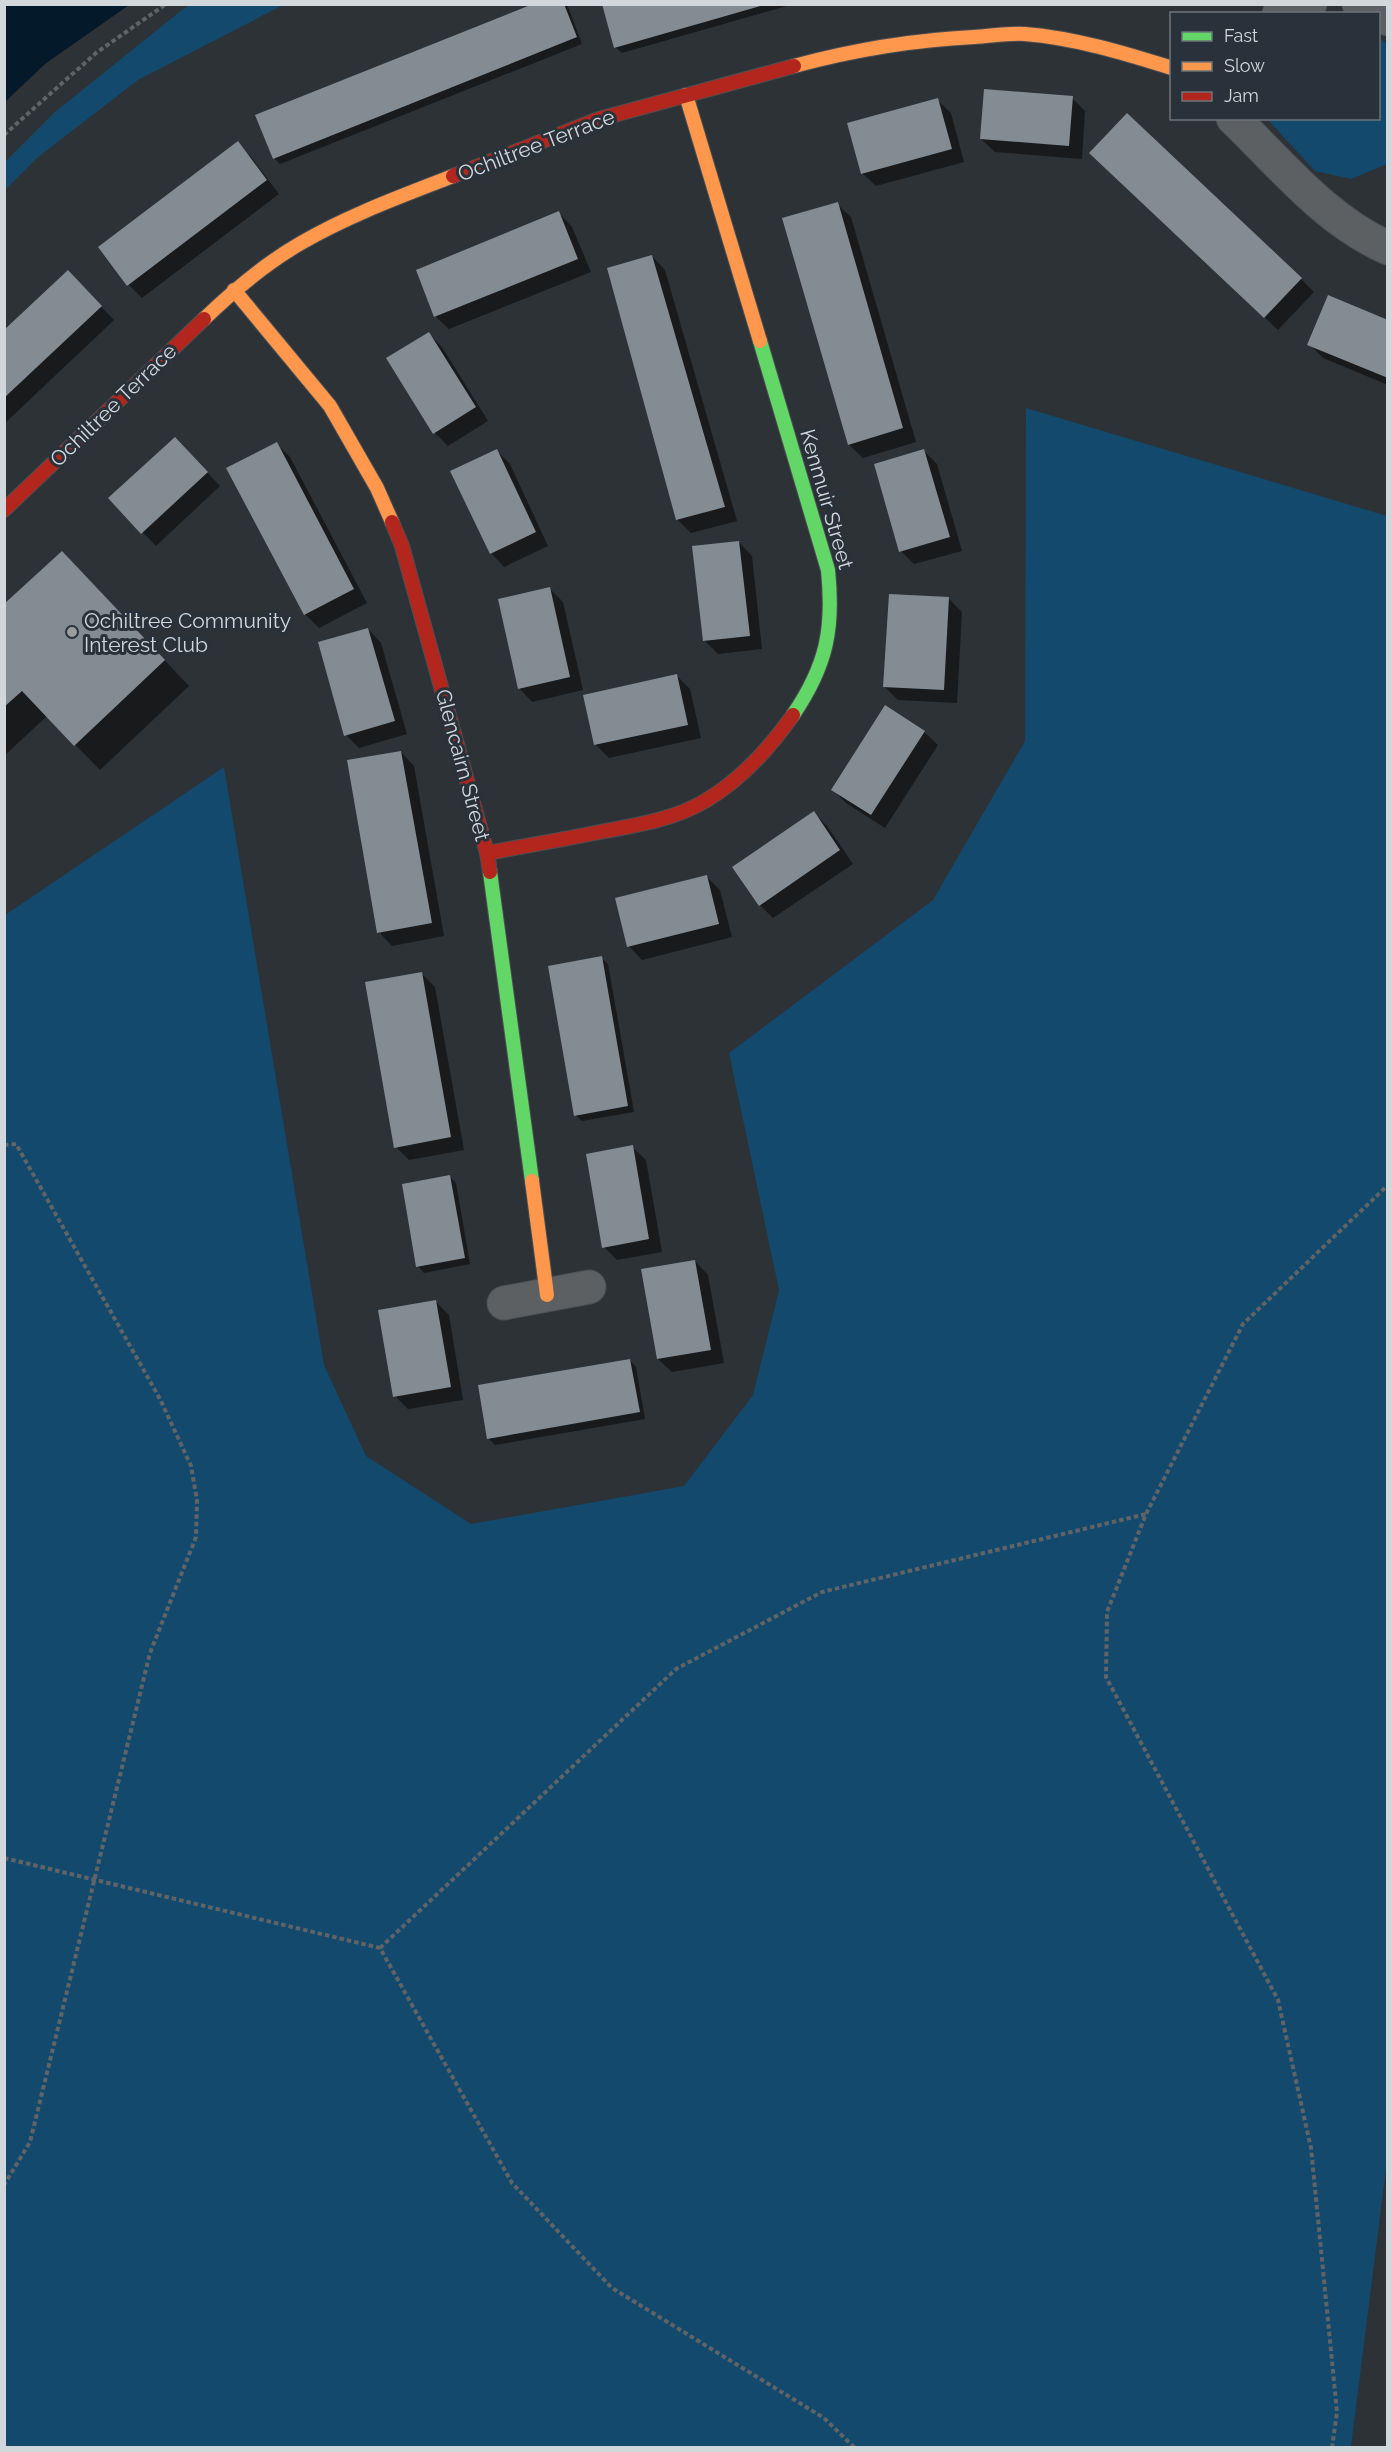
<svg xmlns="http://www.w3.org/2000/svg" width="1392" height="2452" font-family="Raleway,sans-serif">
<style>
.green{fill:#12496c}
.water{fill:#04192a}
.shadow{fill:#0007}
.building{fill:#848c93}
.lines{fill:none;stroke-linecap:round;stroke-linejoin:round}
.street-casing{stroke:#4b4f53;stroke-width:35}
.fast-casing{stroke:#4b4f53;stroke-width:16}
.slow-casing{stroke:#4b4f53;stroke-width:16}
.jam-casing{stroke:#4b4f53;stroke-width:16}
.path{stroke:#616466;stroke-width:4;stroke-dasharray:4.5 3;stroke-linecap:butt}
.street{stroke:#5c6063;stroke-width:33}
.fast{stroke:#63d668;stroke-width:14}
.slow{stroke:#ff974d;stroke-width:14}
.jam{stroke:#b3261e;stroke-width:14}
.poi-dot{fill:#989da2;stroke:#29323a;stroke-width:2}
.labels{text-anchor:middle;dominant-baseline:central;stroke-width:6;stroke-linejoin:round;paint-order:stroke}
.street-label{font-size:21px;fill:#d2d7dc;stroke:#29323a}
.poi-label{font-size:21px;fill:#d2d7dc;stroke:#29323a;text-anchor:start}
</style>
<rect width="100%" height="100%" fill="#2d3236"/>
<path class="green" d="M188,5H283L138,80L37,158L5,190V162L55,112Z
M1379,37L1387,45V164L1351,179L1315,171L1267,119L1378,118Z
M1026,408L1387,516L1388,2153L1351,2447H5V915L224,767L324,1365L366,1456L471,1524L684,1486L753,1395L779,1290L729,1053L933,900L1025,741Z"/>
<path class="water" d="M5,4H129V5L45,64L5,102Z"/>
<path class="shadow" d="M537,4H567L582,44L280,164L274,158Z
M604,4H794L622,53L615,47Z
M1072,98L1085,111L1082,159L995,152L981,139Z
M937,100L951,113L964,162L876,186L862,173Z
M237,143L251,157L279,194L142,298L129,285L100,247Z
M1104,166L1301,279L1314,292L1278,330Z
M837,204L851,217L916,442L863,458L849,445Z
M559,213L572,227L591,272L449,329L435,316Z
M652,256L665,270L737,521L691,533L678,520L609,269Z
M81,286L114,320L4,424V332Z
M1388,322V385L1323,358L1309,344Z
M429,334L442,347L488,421L448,446L435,433L388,359Z
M277,444L290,457L367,603L319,628L305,614L228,469Z
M497,451L510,464L548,546L504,567L491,553Z
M924,451L937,464L962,551L914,564L901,551Z
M188,452L220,486L156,546L110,498Z
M739,542L752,556L762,649L718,654L704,640Z
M87,578L189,686L100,770L47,716L4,756V607Z
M550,589L563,602L583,690L532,702L519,688Z
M949,599L962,612L957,703L898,700L884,686Z
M368,629L381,643L407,734L359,748L346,735Z
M677,676L690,689L701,738L609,758L596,745L585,696Z
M924,732L938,745L885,828L846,803L833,790Z
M401,752L414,766L444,936L392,946L379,932Z
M814,813L827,826L853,864L773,918L760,905Z
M706,876L720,890L732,937L642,960L629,946Z
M601,958L608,964L634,1112L582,1121L575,1115Z
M422,974L435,987L464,1150L409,1160L396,1147Z
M632,1147L646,1160L662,1252L617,1260L604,1247Z
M450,1177L456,1183L470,1264L424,1273L418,1266Z
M695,1261L708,1275L724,1363L672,1372L658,1359Z
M435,1301L449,1315L463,1400L408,1409L395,1396Z
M630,1360L636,1367L645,1419L495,1445L489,1439Z"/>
<path class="building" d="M533,4H564L577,37L273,159L255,115Z
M602,4H764V5L614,48Z
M984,89L1073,96L1069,146L980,139Z
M938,98L952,149L861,174L847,123Z
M1127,113L1302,278L1264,318L1089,153Z
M238,141L267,180L127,286L98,247Z
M838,202L903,428L848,445L782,218Z
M559,211L578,259L434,317L416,270Z
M652,255L725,507L676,520L607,268Z
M68,270L102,306L4,398V330Z
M1328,295L1388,320V378L1307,345Z
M429,332L476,407L433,434L386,358Z
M175,437L208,472L141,534L108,498Z
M277,442L354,589L304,615L226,468Z
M497,449L536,532L490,554L450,471Z
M924,449L950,537L899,552L874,464Z
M739,541L750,636L703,641L692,546Z
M62,551L165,660L74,746L22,691L4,707V604Z
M550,587L570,677L518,689L498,599Z
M889,594L949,597L944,690L883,687Z
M368,628L395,721L344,736L318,642Z
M677,674L688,725L594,745L583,695Z
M885,705L925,731L871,815L831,790Z
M401,751L432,923L377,933L347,760Z
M814,811L840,850L759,906L732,867Z
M707,875L719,924L627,947L615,898Z
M602,956L628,1106L574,1116L548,966Z
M422,972L451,1137L394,1148L365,982Z
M633,1145L649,1239L602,1248L586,1154Z
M450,1175L465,1258L416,1267L402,1184Z
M695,1260L711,1350L657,1359L641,1269Z
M436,1300L451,1387L393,1397L378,1310Z
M630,1359L640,1412L487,1439L478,1385Z"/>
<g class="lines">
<defs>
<path id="street" d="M1359,4L1370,5L1388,19
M1279,14L1310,4
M1233,118C1282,165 1325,220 1388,248
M504,1303L589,1287"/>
<path id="fast" d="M760,341L828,570C834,628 827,665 793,715
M490,872L532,1181"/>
<path id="slow" d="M794,66C853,50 913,40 974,37C991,36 1008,33 1025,34C1075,38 1124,53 1172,68
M686,95L760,341
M234,290L330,406L377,488L392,522
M204,319C233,291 266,263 301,243C349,215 402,196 453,176
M532,1181L547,1295"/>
<path id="jam" d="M453,176L599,119L794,66
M4,510L204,319
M392,522L402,546L487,853L490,872
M487,853C526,846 565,839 605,831C638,825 675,819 705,801C741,780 769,749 793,715"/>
</defs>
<use href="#street" class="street-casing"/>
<use href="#fast" class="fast-casing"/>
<use href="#slow" class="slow-casing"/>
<use href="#jam" class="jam-casing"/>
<path class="path" d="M4,135L96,53L166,4
M4,1145L16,1144L160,1399L191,1466L197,1500L196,1537L150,1653L30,2142L4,2185
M4,1858L380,1948L512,2183L612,2288L824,2418L855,2448
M380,1948L676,1669L822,1592L1146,1514
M1332,2448L1337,2412L1311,2148L1278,2000L1106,1677L1107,1612L1146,1514L1243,1324L1388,1185"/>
<use href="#street" class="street"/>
<use href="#fast" class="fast"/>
<use href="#slow" class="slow"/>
<use href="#jam" class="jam"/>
</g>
<circle class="poi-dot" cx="72" cy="632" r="6"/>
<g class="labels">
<g class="street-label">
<text transform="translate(536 145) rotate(-21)">Ochiltree Terrace</text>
<text transform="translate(113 405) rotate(-44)">Ochiltree Terrace</text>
<text transform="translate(827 499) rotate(74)">Kenmuir Street</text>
<text transform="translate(463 765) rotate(75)">Glencairn Street</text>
</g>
<g class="poi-label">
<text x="84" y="620">Ochiltree Community<tspan x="84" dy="24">Interest Club</tspan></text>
</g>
</g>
<rect width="1392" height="2452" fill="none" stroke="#d2d7dc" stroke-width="12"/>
<rect x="1170" y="12" width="210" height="108" fill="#29323a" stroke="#6d747b" stroke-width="1.5"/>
<rect x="1182" y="32" width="30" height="9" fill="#63d668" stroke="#6d747b" stroke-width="1.5"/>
<text x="1224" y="42" font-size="18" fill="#d2d7dc">Fast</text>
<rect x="1182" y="62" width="30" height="9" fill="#ff974d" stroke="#6d747b" stroke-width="1.5"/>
<text x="1224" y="72" font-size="18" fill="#d2d7dc">Slow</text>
<rect x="1182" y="92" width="30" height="9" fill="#b3261e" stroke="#6d747b" stroke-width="1.5"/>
<text x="1224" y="102" font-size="18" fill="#d2d7dc">Jam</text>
</svg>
